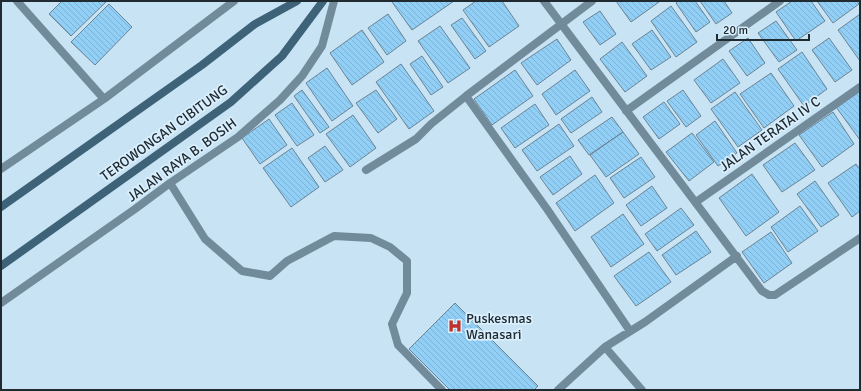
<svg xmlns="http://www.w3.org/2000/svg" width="861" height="391" font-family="Signika,sans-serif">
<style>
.building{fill:url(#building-back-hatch);stroke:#6b8494}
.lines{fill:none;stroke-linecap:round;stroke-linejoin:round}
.minor{stroke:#728b9b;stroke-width:8}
.secondary{stroke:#3e6379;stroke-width:8}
.labels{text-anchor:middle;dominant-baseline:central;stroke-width:3.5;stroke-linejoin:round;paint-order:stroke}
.street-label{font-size:14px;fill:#202a31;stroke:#d9effd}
.poi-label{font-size:14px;fill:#202a31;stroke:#d9effd;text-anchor:start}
</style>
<defs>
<pattern id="building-back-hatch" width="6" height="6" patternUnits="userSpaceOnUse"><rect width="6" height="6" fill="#92cff6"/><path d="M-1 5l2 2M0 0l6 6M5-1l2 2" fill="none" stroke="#7eb2d3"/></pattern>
</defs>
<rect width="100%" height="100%" fill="#c8e3f4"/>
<path class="building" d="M62,1H107L71,36L49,14Z
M393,1H454L412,30L392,2Z
M476,1H502L519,26L489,47L463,10Z
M616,1H658L659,2L631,22Z
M678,1H695L710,22L696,32L676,3Z
M700,1H724L732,13L716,24Z
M792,1H811L825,21L796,41L776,12Z
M817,1H857L859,4L833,23Z
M109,4L132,27L95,65L71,42Z
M671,6L697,42L676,57L651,21Z
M600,11L616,34L600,45L583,22Z
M388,14L406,41L387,55L368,28Z
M860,14V61L838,30Z
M462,18L486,51L475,59L451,25Z
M776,21L797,50L779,62L758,33Z
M440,26L470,68L448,83L418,41Z
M362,30L384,62L352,85L330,53Z
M652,30L671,57L651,70L632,44Z
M748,38L765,63L747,76L729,51Z
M829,38L852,70L835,82L812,50Z
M557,39L571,60L537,85L521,63Z
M622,42L647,76L625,92L600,59Z
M802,52L827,89L804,106L778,69Z
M422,56L443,87L431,95L410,64Z
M723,59L740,83L711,103L694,80Z
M401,64L434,111L409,129L376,82Z
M327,68L353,106L332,121L306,83Z
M515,70L533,96L492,125L474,99Z
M575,70L590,91L556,115L542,94Z
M771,73L794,106L764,128L740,94Z
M302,90L329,127L320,133L294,96Z
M376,90L397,119L378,133L356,103Z
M683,90L701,116L686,127L667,101Z
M735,92L762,130L738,147L711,109Z
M858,92L860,94V140L836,107Z
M592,97L602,112L571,133L561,119Z
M664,102L680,124L659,139L643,117Z
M292,103L314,135L297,146L275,115Z
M535,104L549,125L515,148L501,128Z
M833,112L854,144L822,167L799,135Z
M353,115L376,148L350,167L326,134Z
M612,117L623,132L589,155L578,140Z
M269,119L287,145L260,164L242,138Z
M715,121L737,153L718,166L696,135Z
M559,124L574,146L537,171L522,150Z
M623,132L639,154L606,177L590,155Z
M692,133L714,162L689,181L666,152Z
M795,143L815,170L782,192L763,165Z
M325,146L343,170L325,182L308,158Z
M292,148L319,187L291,207L263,168Z
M570,156L582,174L553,195L540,177Z
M641,157L655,177L624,198L610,178Z
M856,164L860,169V211L852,217L828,183Z
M752,174L779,212L746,236L719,198Z
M595,175L614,203L575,231L556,203Z
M815,181L839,215L821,227L797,194Z
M652,186L667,208L641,226L626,205Z
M800,206L818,231L788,252L771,227Z
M681,208L694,225L657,251L645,234Z
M623,214L644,244L611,267L591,237Z
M696,231L711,252L676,275L662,255Z
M771,232L792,263L764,283L742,252Z
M649,252L671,282L636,306L614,276Z
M455,303L538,386L534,390H450L409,349Z"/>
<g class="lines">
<path class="minor" d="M17,1L104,99
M544,1L762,291L769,295H775L860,238
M466,96L547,209L630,331
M626,111L780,1
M1,169L104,99L234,1
M366,170L416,139L431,124L466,96L592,1
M170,183L205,239L242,271L270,276L287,261L334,236L371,238L390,247L407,261V293L392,324L398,345L442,390
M696,202L860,87
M1,303L135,209L170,183L238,137L280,100L302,76L322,46L334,1
M605,347L642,390
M558,390L605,347L645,322L737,256"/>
<path class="secondary" d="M1,207L202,65L255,24L297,1
M1,266L231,102L282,56L323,1"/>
</g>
<defs>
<symbol id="hospital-bare" viewBox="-9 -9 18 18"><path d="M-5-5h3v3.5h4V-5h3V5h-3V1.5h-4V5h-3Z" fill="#c0312d" stroke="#d9effd" stroke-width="2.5" paint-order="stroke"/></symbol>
</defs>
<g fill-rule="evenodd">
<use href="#hospital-bare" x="445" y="316" width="20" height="20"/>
</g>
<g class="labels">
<g class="street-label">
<text transform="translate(164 133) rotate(-36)">TEROWONGAN CIBITUNG</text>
<text transform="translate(770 134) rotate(-35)">JALAN TERATAI IV C</text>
<text transform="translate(182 160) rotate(-36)">JALAN RAYA B. BOSIH</text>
</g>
<g class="poi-label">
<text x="466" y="318">Puskesmas<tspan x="466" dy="16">Wanasari</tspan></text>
</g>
</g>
<rect width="861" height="391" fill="none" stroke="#202a31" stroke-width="4"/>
<path d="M717 34v6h92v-6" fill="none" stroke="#202a31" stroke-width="2"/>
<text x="723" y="34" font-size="12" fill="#202a31" stroke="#d9effd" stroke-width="3" paint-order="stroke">20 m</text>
</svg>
